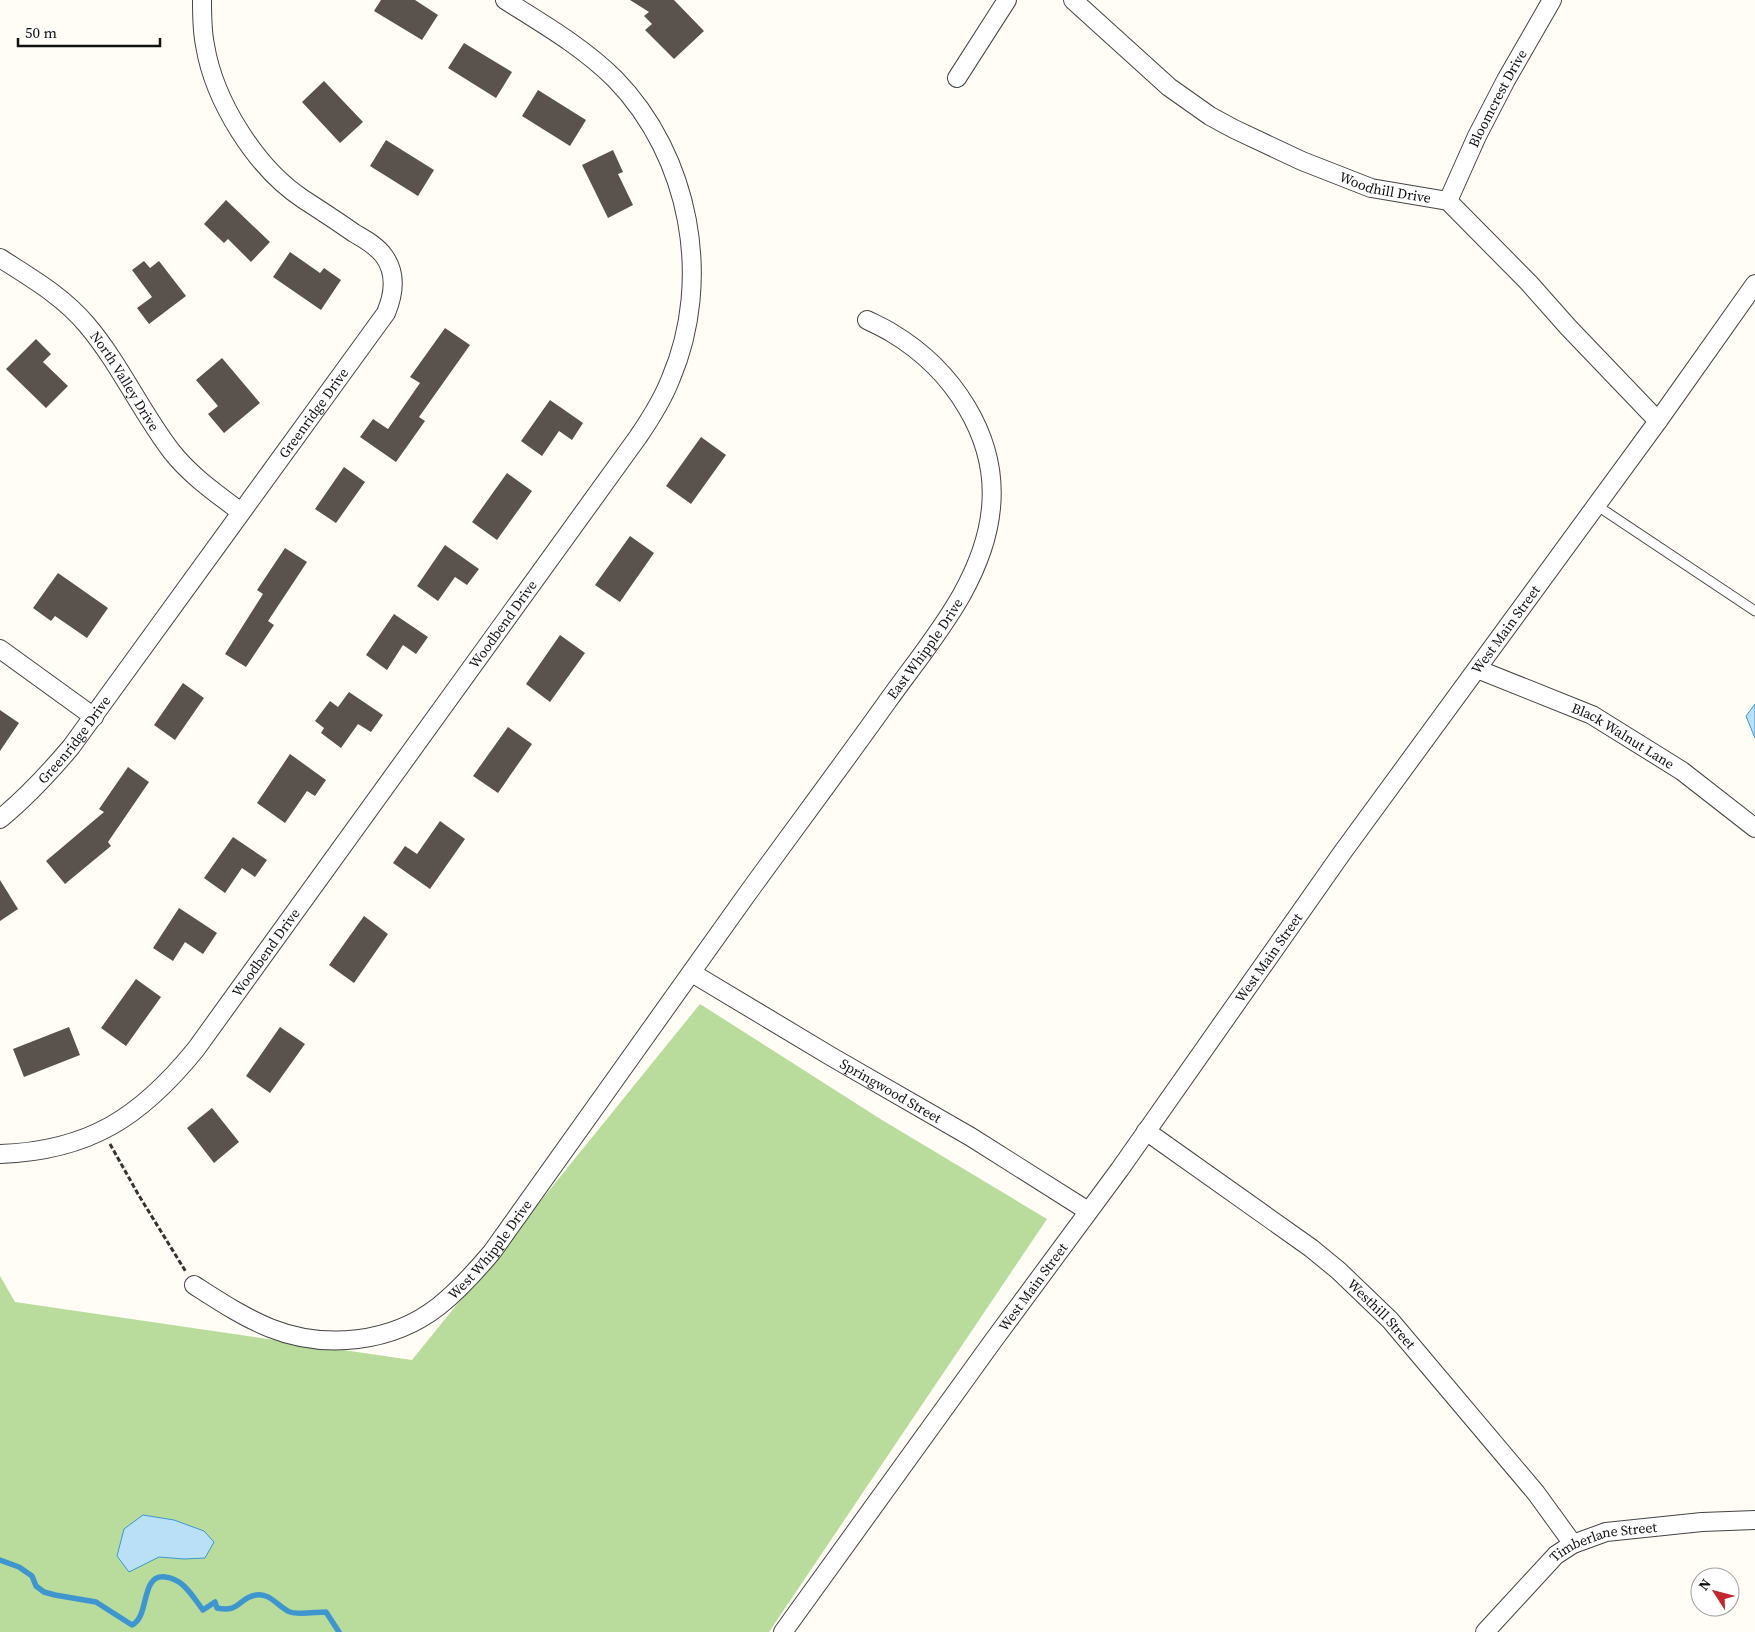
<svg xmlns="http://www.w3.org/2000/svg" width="1755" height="1632" font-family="'Source Serif 4',serif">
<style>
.forest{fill:#b9dc9c}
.water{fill:#b9e0f7;stroke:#3f96cf}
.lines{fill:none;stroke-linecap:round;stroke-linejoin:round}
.stream{stroke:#3f96cf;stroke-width:5.5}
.building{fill:#5a524d}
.service-casing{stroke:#444;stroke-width:11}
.minor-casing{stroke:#444;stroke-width:20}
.path{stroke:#333;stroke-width:3;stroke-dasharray:5 2.5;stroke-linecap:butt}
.service{stroke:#fff;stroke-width:9}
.minor{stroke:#fff;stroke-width:18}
.labels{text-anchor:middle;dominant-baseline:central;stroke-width:5;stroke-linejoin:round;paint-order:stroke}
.street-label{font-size:14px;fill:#111;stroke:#fff}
</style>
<rect width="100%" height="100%" fill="#fffdf5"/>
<path class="forest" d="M700,1004L882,1120L1047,1219L769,1632H0V1276L15,1302L412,1360Z"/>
<path class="water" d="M1755,704V738L1746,716Z
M143,1515L174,1520L204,1531L214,1542L205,1558L184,1559L159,1557L129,1572L117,1556L124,1529Z"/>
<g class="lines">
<path class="stream" d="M0,1560L19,1567L32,1576L36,1586L44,1592L55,1595L96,1602L132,1625C150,1617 140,1574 165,1577C184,1579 192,1596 203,1610L215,1602L217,1608C240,1613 238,1598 256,1595C270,1592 279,1608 290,1612C298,1615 316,1612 326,1612L339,1632"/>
</g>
<path class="building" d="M381,0H415L438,15L422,40L374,11Z
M630,0H674L704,31L674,59L645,30L652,24L644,16L649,12Z
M464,43L512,72L496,98L448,68Z
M324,81L363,122L340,143L302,102Z
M538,90L586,120L570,146L522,116Z
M386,140L434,170L418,196L370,166Z
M613,150L623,172L618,174L633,205L608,218L582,165Z
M226,200L270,242L251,262L228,239L224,243L204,224Z
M290,252L320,273L324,268L341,280L321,310L273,277Z
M144,261L150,268L159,261L186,296L149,324L137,308L152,297L132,270Z
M445,328L470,345L419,417L425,421L396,462L360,437L373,419L388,429L420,383L410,377Z
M36,339L51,354L43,362L68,386L46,408L6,369Z
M222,358L260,403L224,433L208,414L218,406L196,380Z
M550,400L583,423L572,440L559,431L542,456L521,441Z
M701,437L726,455L691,504L666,486Z
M344,467L365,482L336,523L315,509Z
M507,473L532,491L497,540L472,522Z
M630,536L654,553L620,602L595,585Z
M445,545L479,569L467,585L455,577L438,601L417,586Z
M285,548L307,562L268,621L274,625L246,667L225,654L263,594L257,590Z
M58,573L108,608L87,638L55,616L51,621L33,608Z
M394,614L428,637L416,654L403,645L387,670L366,655Z
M560,635L585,653L550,702L526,684Z
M183,683L204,698L175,740L154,725Z
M349,692L383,715L371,732L358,724L341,748L321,733L324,728L315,721L330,701L338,707Z
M0,710L19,723L0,751Z
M508,727L532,744L498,793L473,776Z
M290,754L326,780L315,796L307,791L285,823L257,803Z
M128,767L149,782L108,842L111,846L65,884L46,861L104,812L99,809Z
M440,821L465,839L430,889L393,863L405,846L417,854Z
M233,837L267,860L255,877L242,868L225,893L204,878Z
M0,880L18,909L0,921Z
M179,908L217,933L203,954L185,942L173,961L153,948Z
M364,916L388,934L354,983L329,965Z
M136,979L161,997L126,1046L101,1028Z
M69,1027L80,1055L24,1077L13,1049Z
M280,1027L305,1044L270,1093L246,1076Z
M212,1108L239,1142L214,1163L187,1128Z"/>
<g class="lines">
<defs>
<path id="service" d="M1596,505L1755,611"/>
<g id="minor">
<path id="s1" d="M1073,0L1169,87L1210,116L1234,129L1302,161L1371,188L1448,201L1529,283L1568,327L1658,421"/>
<path d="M957,78L1007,0"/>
<path id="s2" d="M1448,201L1477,136L1506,80L1552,0"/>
<path id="s3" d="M0,258C31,278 63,296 87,325C120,364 141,412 172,452C191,476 217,494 241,512"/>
<path d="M0,649L94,717"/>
<path id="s4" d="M1477,669L1592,715L1682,771L1755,828"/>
<path id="s5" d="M0,819C27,797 49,773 71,747L386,313C394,294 397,274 384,256C376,245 364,239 354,233C337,221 320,210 303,199C256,168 214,101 205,45C202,31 202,15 202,0"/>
<path id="s6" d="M692,973L832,1057L971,1137L1088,1211"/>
<path id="s7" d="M1146,1131L1311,1248L1339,1271L1390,1320L1536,1493L1573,1544"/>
<path id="s8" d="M0,1154C89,1151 141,1117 196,1049L638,437C651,418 663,399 671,378C713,279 690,156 615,79C583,47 543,24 505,0"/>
<path id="s9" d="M194,1285C219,1301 243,1317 270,1328C325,1350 392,1343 439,1306C459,1290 476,1271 492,1252C577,1134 660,1015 745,897C792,832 840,768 887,702C928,644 984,583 991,508C998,436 952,369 892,333C884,328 875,324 867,320"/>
<path id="s10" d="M783,1632L993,1341L1120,1169L1342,853L1658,421L1755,284"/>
<path id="s11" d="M1485,1632L1556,1555L1573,1544L1606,1532L1702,1522L1755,1520"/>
</g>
</defs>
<use href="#service" class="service-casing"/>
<use href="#minor" class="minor-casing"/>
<path class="path" d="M110,1144L138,1194L186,1272"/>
<use href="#service" class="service"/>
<use href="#minor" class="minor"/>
</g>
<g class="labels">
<g class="street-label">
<text stroke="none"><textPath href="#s2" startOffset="114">Bloomcrest Drive</textPath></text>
<text stroke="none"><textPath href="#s1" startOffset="370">Woodhill Drive</textPath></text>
<text stroke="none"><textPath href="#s3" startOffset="178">North Valley Drive</textPath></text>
<text stroke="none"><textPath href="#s5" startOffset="514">Greenridge Drive</textPath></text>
<text stroke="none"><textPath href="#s8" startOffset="755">Woodbend Drive</textPath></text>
<text stroke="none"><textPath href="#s10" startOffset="1236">West Main Street</textPath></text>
<text stroke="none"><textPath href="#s9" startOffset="1084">East Whipple Drive</textPath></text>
<text stroke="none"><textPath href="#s4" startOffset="161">Black Walnut Lane</textPath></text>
<text stroke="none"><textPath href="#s5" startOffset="109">Greenridge Drive</textPath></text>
<text stroke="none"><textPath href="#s8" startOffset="350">Woodbend Drive</textPath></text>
<text stroke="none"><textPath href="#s10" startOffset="831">West Main Street</textPath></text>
<text stroke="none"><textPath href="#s6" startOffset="231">Springwood Street</textPath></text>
<text stroke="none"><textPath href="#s9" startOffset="342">West Whipple Drive</textPath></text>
<text stroke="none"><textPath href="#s10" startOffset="426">West Main Street</textPath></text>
<text stroke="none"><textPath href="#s7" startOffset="299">Westhill Street</textPath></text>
<text stroke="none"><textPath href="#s11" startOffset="155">Timberlane Street</textPath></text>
</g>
</g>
<g transform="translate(1715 1592) rotate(306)"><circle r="24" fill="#ffffff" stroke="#a0a0a0"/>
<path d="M0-4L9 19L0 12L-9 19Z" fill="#c4262e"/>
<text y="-8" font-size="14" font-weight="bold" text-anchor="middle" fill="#111111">N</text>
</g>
<path d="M18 38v8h142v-8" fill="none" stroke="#111111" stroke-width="2.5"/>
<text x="25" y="38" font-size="15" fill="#111111" stroke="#ffffff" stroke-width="4" paint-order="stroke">50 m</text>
</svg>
